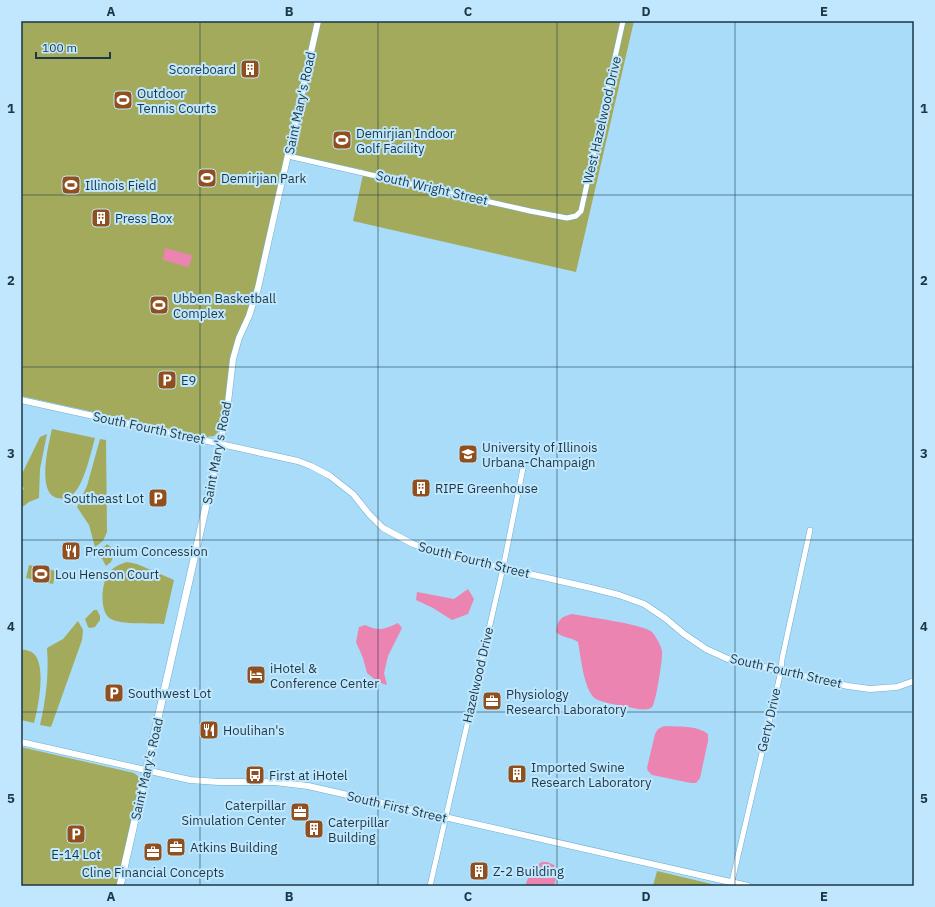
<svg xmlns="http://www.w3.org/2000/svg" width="935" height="907" font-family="'IBM Plex Sans',sans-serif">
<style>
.green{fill:#a3aa5b}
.water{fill:#eb84b1}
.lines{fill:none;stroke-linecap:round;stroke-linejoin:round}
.minor-casing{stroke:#6eafd2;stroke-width:6}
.tertiary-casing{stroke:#6eafd2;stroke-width:7}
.secondary-casing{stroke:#6eafd2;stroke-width:8}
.minor{stroke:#fff;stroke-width:5}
.tertiary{stroke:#fff;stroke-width:6}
.secondary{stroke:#fff;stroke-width:7}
.grid{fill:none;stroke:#1c3745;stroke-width:1;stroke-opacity:0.55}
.labels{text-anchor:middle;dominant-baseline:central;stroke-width:4;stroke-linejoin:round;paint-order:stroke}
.poi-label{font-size:13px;fill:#1c3745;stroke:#c0e7fd;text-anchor:start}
.street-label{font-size:13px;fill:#1c3745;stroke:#c0e7fd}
.neatline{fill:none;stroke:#1c3745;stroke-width:1.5}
.grid-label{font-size:13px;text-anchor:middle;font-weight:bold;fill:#1c3745}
</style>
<rect width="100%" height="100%" fill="#a8dcf9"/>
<path class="green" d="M21,21H315L255,292L231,356L225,405L219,431L214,436L207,437L21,396Z
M320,21H634L576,272L353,221L364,170L295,156L293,153Z
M52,429L95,438C91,452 84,486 72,495C69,498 62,499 57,498C36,493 49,443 52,429Z
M47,434L40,469L39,498L29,502L21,508V493L24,488L21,486V476L40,437Z
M100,439L106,440L107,532L103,541L95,547L89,525L77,507L87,486Z
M107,544L112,548L114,554L111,562L106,566L99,553L100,551Z
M127,562L137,564L174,580L164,624C152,623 121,625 111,619C99,613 101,582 109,573C113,567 120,564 127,562Z
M29,565L56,571L53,584L26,578Z
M94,610H97L100,616V620L95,627L90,628L88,627L85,619Z
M78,621L83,630L82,640L51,727L40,725C46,699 49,674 47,648L63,639Z
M21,649C26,650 32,651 35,655C46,669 38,707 34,723L21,720Z
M21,747L134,773L139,777V787L117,886H21Z
M657,871L720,886H660L655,885L653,886Z"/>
<path class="water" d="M165,248L191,255L192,258L188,267L163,260Z
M468,589L474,599L468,614L452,620L433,608L416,600L417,592L454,599Z
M572,614C587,617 643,624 652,632C656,637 661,645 662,651C663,657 656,703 652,707C646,712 635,708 628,707C619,705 608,704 598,700C584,695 581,657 578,642C571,637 563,638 556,632C558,620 560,617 572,614Z
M398,623L402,628L388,656L384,673L387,685L378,682L367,673L363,658L356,642L359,627L365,625C379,632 385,629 398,623Z
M664,726C678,727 696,725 708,734V741L700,778L696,783H691L652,775L648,771L647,768L655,734L658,729Z
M542,862H547L554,865L557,875L554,886H525L532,868Z"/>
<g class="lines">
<defs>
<path id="minor" d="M288,156L530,211L567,218L576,216L581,211L623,21
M430,886L503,568L524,463
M731,886L781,671L782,659L810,530"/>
<path id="tertiary" d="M21,400L298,461L311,466L330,476L353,494L369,514L383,528L413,544L441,554L591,588L619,595L644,604L665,618L684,634L706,649L728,659L848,686L870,689L897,687L914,681
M220,444L227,411L233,359L239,338L249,316L258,288L318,21
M21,742L190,780L219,782H275L308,786L748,886"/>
<path id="secondary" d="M120,886L220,444"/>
</defs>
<use href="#minor" class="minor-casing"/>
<use href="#tertiary" class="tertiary-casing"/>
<use href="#secondary" class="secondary-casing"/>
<use href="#minor" class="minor"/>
<use href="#tertiary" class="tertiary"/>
<use href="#secondary" class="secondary"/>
</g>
<path class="grid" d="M200,21V886M378,21V886M557,21V886M735,21V886M21,195H914M21,367H914M21,540H914M21,712H914"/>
<defs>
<symbol id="building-square" viewBox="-11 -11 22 22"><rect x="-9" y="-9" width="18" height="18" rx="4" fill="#914f1e" stroke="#c0e7fd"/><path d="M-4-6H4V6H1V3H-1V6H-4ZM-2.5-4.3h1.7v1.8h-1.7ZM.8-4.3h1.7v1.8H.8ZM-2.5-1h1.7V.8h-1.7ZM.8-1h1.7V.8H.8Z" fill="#fff"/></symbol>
<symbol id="stadium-square" viewBox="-11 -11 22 22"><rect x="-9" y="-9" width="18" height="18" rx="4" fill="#914f1e" stroke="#c0e7fd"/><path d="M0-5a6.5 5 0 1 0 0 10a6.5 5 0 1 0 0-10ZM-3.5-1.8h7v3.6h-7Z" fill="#fff"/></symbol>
<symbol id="parking-square" viewBox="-11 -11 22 22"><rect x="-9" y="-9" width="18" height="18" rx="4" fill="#914f1e" stroke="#c0e7fd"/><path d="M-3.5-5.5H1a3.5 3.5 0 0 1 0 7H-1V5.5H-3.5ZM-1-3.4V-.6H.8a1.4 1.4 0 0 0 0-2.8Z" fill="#fff"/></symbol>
<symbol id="university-square" viewBox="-11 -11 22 22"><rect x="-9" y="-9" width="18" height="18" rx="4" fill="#914f1e" stroke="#c0e7fd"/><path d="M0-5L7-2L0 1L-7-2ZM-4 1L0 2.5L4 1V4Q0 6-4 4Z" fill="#fff"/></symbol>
<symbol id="restaurant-square" viewBox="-11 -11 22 22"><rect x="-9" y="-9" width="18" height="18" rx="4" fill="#914f1e" stroke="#c0e7fd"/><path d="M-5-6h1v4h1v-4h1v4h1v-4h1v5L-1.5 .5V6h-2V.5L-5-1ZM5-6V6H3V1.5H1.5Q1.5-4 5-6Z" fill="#fff"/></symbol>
<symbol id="hotel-square" viewBox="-11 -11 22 22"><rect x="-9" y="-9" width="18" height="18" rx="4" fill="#914f1e" stroke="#c0e7fd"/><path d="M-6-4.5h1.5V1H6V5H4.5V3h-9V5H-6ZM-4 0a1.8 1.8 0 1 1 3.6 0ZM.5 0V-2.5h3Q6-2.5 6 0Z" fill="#fff"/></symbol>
<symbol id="office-square" viewBox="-11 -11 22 22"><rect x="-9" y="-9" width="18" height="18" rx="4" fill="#914f1e" stroke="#c0e7fd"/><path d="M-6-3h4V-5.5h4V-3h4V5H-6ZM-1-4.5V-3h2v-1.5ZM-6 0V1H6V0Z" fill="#fff"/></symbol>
<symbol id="bus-square" viewBox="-11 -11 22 22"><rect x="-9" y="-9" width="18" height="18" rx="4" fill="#914f1e" stroke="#c0e7fd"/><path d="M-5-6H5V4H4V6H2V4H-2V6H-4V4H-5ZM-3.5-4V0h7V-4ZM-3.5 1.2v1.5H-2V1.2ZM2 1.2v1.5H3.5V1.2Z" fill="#fff"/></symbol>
</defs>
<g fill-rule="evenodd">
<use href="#building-square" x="239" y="58" width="22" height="22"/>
<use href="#stadium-square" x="112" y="89" width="22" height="22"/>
<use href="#stadium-square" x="331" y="129" width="22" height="22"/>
<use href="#stadium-square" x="196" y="167" width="22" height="22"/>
<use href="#stadium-square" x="60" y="174" width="22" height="22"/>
<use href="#building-square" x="90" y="207" width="22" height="22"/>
<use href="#stadium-square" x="148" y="294" width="22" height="22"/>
<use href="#parking-square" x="156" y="369" width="22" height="22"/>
<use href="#university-square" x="457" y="443" width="22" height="22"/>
<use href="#building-square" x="410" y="477" width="22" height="22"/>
<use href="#parking-square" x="147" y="487" width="22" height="22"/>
<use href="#restaurant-square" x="60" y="540" width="22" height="22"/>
<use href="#stadium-square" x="30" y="563" width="22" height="22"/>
<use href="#hotel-square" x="245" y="664" width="22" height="22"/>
<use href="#parking-square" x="103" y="682" width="22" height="22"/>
<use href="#office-square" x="481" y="690" width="22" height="22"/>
<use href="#restaurant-square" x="198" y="719" width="22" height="22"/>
<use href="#building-square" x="506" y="763" width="22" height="22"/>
<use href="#bus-square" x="244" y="764" width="22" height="22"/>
<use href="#office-square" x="289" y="801" width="22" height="22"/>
<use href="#building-square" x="303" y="818" width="22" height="22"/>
<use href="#parking-square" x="65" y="823" width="22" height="22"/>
<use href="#office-square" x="165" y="836" width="22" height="22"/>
<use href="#office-square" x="142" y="841" width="22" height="22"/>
<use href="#building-square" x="468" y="860" width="22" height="22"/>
</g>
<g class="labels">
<g class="poi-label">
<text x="236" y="69" text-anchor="end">Scoreboard</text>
<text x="137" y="93">Outdoor<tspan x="137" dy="15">Tennis Courts</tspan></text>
<text x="356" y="133">Demirjian Indoor<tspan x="356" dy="15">Golf Facility</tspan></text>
<text x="221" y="178">Demirjian Park</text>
<text x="85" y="185">Illinois Field</text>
<text x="115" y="218">Press Box</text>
<text x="173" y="298">Ubben Basketball<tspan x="173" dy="15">Complex</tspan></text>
<text x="181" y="380">E9</text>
<text x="482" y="447">University of Illinois<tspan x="482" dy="15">Urbana-Champaign</tspan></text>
<text x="435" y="488">RIPE Greenhouse</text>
<text x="144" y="498" text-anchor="end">Southeast Lot</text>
<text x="85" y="551">Premium Concession</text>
<text x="55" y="574">Lou Henson Court</text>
<text x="270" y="668">iHotel &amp;<tspan x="270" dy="15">Conference Center</tspan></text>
<text x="128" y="693">Southwest Lot</text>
<text x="506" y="694">Physiology<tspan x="506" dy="15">Research Laboratory</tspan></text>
<text x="223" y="730">Houlihan's</text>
<text x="531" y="767">Imported Swine<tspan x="531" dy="15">Research Laboratory</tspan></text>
<text x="269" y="775">First at iHotel</text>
<text x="286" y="805" text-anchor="end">Caterpillar<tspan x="286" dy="15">Simulation Center</tspan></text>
<text x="328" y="822">Caterpillar<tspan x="328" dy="15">Building</tspan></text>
<text x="190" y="847">Atkins Building</text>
<text x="76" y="854" text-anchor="middle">E-14 Lot</text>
<text x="493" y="871">Z-2 Building</text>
<text x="153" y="872" text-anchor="middle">Cline Financial Concepts</text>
</g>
<g class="street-label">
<text transform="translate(300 103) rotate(-78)">Saint Mary's Road</text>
<text transform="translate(602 120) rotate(-77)">West Hazelwood Drive</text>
<text transform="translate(432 188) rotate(13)">South Wright Street</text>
<text transform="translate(149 428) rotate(12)">South Fourth Street</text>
<text transform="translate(217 453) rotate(-79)">Saint Mary's Road</text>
<text transform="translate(474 560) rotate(14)">South Fourth Street</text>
<text transform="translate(786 671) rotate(13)">South Fourth Street</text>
<text transform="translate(478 675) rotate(-77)">Hazelwood Drive</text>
<text transform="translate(769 720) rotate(-77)">Gerty Drive</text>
<text transform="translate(147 769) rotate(-77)">Saint Mary's Road</text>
<text transform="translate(397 807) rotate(13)">South First Street</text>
</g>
</g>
<rect width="935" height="907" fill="none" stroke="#c0e7fd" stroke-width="44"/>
<path d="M36 52v6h74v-6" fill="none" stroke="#1c3745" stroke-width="2"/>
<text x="42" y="52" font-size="12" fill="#1c3745" stroke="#c0e7fd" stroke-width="3" paint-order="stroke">100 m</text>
<rect x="22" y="22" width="891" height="863" class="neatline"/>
<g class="grid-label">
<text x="111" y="16">A</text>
<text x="289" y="16">B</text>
<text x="468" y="16">C</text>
<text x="646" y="16">D</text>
<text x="824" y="16">E</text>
<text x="11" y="113">1</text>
<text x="924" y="113">1</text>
<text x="11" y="285">2</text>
<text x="924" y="285">2</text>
<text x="11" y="458">3</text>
<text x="924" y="458">3</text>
<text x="11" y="631">4</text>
<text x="924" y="631">4</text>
<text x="11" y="803">5</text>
<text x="924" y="803">5</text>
<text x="111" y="901">A</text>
<text x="289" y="901">B</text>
<text x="468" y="901">C</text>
<text x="646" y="901">D</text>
<text x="824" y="901">E</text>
</g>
</svg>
